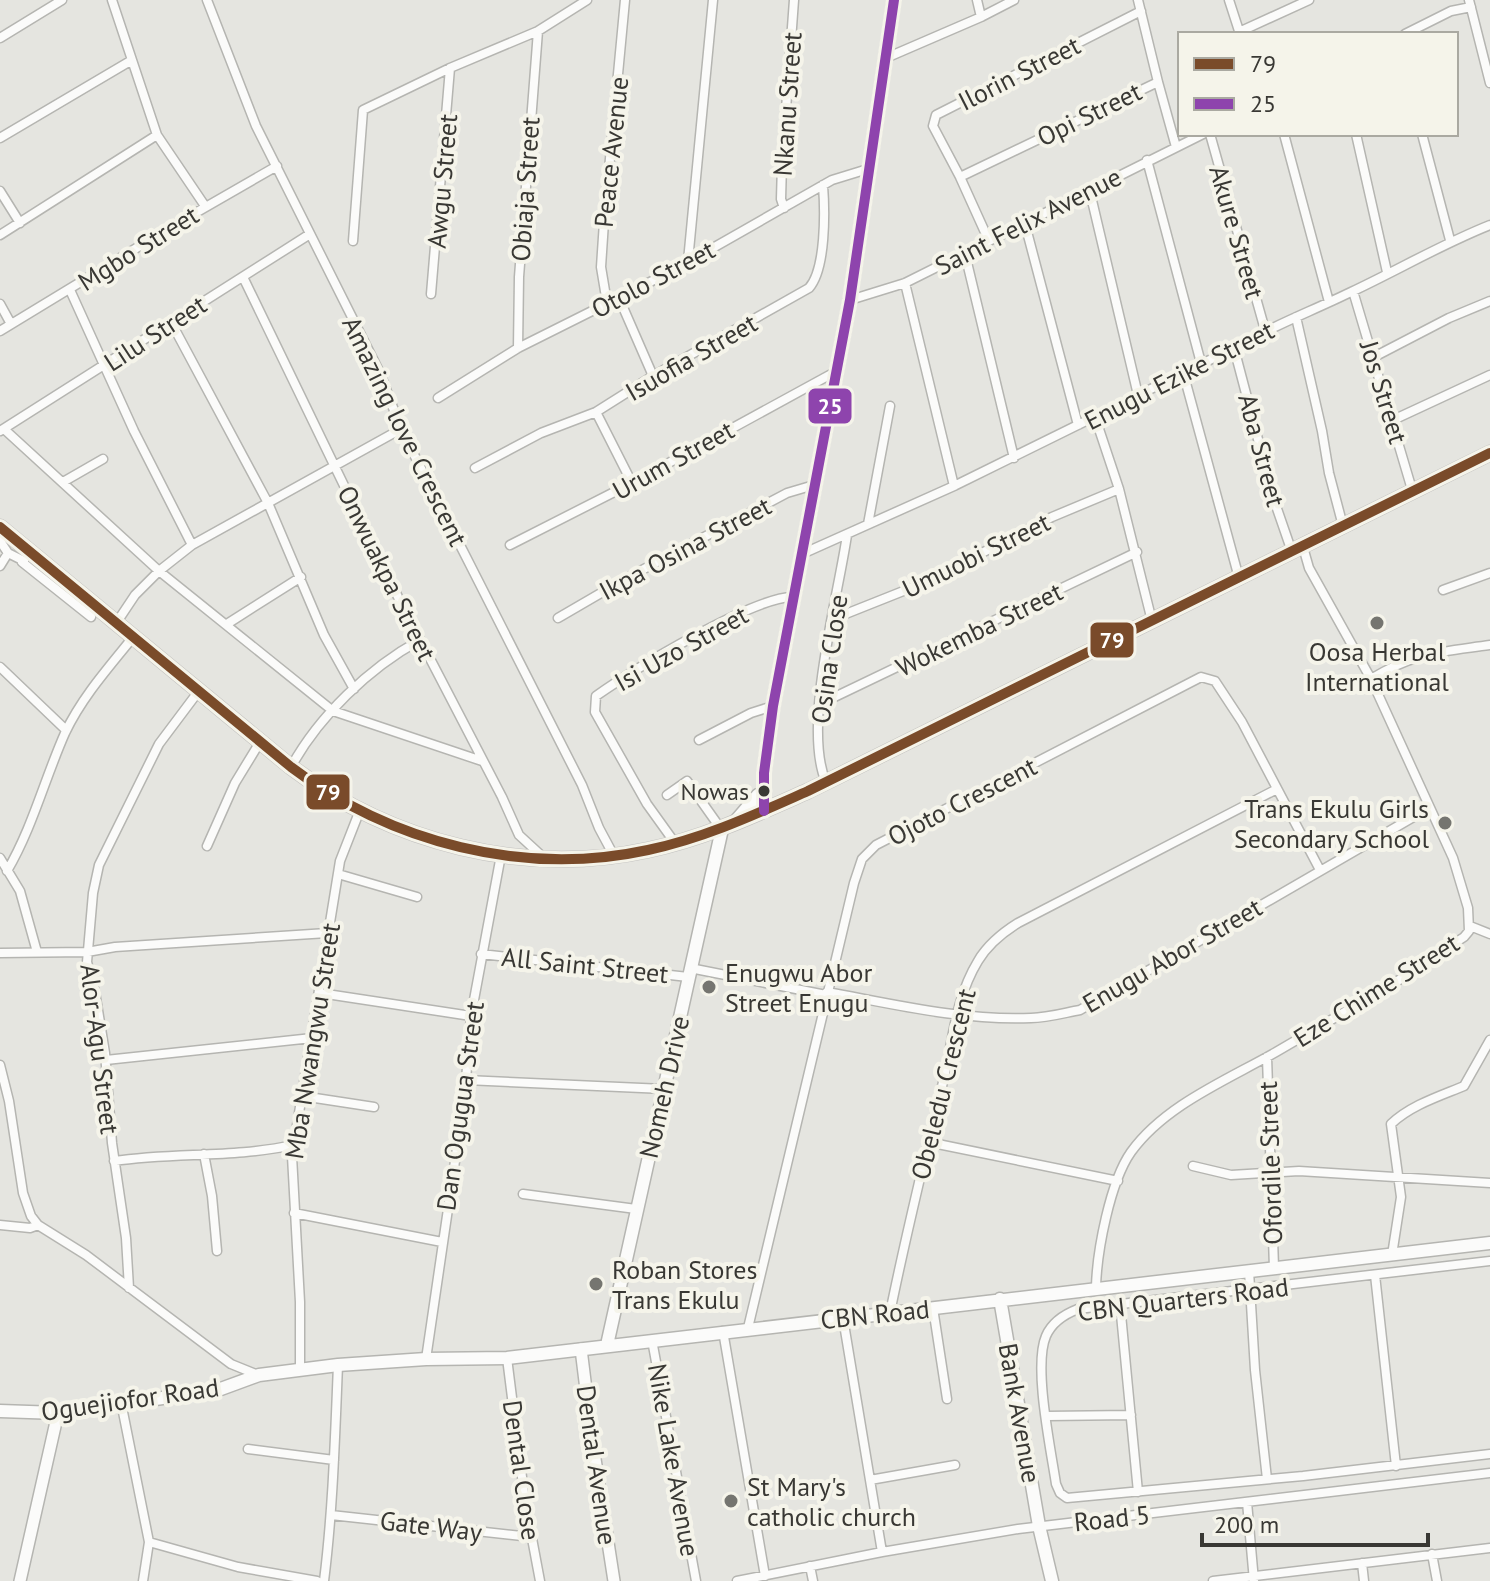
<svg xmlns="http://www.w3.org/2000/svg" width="1490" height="1581" font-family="'PT Sans',sans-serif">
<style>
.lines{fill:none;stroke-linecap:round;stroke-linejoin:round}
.minor-casing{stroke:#b5b5b1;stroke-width:11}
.tertiary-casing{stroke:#b5b5b1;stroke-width:14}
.secondary-casing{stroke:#b5b5b1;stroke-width:15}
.primary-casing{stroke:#c3c2c0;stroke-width:17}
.minor{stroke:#fbfbfa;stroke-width:8}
.tertiary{stroke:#fbfbfa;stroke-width:11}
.secondary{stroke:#fbfbfa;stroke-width:12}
.primary{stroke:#ece4e8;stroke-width:14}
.bus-1-casing{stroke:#f5f4ea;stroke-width:16}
.bus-2-casing{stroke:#f5f4ea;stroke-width:16}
.bus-1{stroke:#7a4b2a;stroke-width:10}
.bus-2{stroke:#8e44ad;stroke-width:10}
.poi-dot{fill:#757570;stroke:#f5f4ea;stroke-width:3}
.bus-dot{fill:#393834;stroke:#f5f4ea;stroke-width:3}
.labels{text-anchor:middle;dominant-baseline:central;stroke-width:8;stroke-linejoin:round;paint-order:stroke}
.bus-label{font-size:24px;fill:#393834;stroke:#f5f4ea;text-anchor:end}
.street-label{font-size:26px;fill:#393834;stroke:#f5f4ea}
.poi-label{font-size:26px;fill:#393834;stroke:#f5f4ea;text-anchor:start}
.line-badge{stroke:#f5f4ea;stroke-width:3}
.badge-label{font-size:22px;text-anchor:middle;font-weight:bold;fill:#fff}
</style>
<rect width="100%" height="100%" fill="#e5e5e0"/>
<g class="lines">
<defs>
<path id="minor" d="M207,0L256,126L380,373L401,429L582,785L599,828L614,856
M977,0L981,17
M1138,0L1158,82
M1229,0L1240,34
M1469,0L1490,83
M1239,32L1309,0
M1405,34L1451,11L1471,7
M0,38L62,0
M886,58L981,17L1014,0
M1210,134L1265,330
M1284,134L1329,302
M1356,134L1387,272
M1422,134L1450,240
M157,135L205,206
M0,138L132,60
M1147,160L1201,363
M960,177L1158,82L1176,147
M0,191L20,223
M1090,192L1138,395
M784,208L781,199L782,164L794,0
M1025,224L1078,425
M0,235L157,135L112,0
M353,241L363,110L450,68L538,31L587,0
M989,241L960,177L933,126L936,115L1141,11
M965,254L1014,458
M688,261L713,0
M243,277L398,597L502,797L519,835L544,858
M905,283L954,486
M70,290L134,431L192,545
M1353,291L1413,493
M431,294L450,68
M619,298L653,376
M850,300L905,283L1203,134
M607,303L601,267L604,222L625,0
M0,304L11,324
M1296,317L1322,431L1329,473L1343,526
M172,324L268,503L324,635L354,689
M0,331L171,227L277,166
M518,348L519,277L538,31
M1234,348L1274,500L1292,552
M1372,358L1449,318L1490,301
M1183,372L1239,578
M438,398L518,348L676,269L832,180L871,168
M596,412L632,483
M1095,417L1119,489L1152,621
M1393,420L1490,375
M4,429L159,571L333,711L482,761
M0,431L310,234
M475,468L541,433L596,412L653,376L809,288C826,269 825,211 823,185
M63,482L103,459
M868,524L890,406
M0,541L8,553L0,566
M510,545L632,483L835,372
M8,553L24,561
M802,554L954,486L1234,348C1272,326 1312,311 1351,292C1398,270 1442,244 1490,225
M22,562L91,617
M1443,590L1490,573
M558,618L625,579L787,493L814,485
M833,619L921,584L1052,517L1119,489
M117,622L135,595L159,571L192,545L401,429
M227,624L301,577
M0,667L66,730
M1371,679C1415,652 1441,652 1490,645
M820,704L1137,552
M699,740L751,713L773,706
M291,767C319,716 369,668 420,640
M826,782C802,727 838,597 847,535
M667,795L687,781L721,829
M675,843L647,804L595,712L596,696C633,670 751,598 792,597
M207,846L235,783L260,742
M0,858L20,891L37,952
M7,871C32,829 45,778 65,733C82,697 109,667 134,636
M338,874L417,897
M1470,926L1490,934
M0,953L87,952L115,947L327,933
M481,954L688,977
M690,968L826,995
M827,992C893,1004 963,1021 1031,1018C1047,1018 1064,1013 1080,1010L1429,808
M320,993L471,1016
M1267,1057L1274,1268
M106,1060L312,1038
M0,1065L9,1101L23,1193L31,1216L38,1225L86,1255L231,1364L258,1375
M466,1080L664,1089
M302,1096L374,1107
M928,1142L1118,1181
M204,1154L212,1196L217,1251
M114,1161C174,1152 235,1158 293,1145
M1193,1166L1231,1175L1299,1171L1490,1183
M523,1194L636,1209
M294,1213L442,1242
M0,1225L30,1228L38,1225
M1392,1255L1401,1197L1391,1124C1411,1105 1440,1096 1464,1086L1490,1040
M1490,1261L1078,1309C1065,1314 1052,1322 1046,1336C1033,1366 1051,1450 1056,1484L1060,1493L1067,1498L1303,1476L1490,1454
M1249,1271L1255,1370L1267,1479
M1375,1275L1396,1466
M1096,1287C1097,1251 1110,1182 1131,1152C1165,1105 1227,1080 1276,1052C1322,1025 1368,999 1414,971C1431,961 1447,948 1464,937L1469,931L1468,908L1453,858L1371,679L1309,568L1303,547
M129,1288L126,1238L112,1143L105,1053L95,992L87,962L93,893L99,865L159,744L198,692
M1120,1304L1138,1492
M933,1308L947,1399
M890,1313C906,1234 925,1156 944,1078C953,1038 956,997 978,961C988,944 1002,933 1018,923L1277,789
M843,1318L882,1552
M748,1328L854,883L862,859L876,845L1201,677L1215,681L1242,722L1320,870
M723,1331L765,1576
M652,1340L696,1581
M507,1358L525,1501L540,1581
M426,1359L465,1093L471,1016L501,855
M300,1371V1302L292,1156L340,861L360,810
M121,1402L149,1542L143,1581
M1047,1416L1131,1415
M248,1449L334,1460
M870,1480L955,1465
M1247,1502L1254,1581
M331,1515L531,1537
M149,1542L238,1567L317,1581
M1432,1554L1437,1581
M1362,1563L1364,1581
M810,1566L813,1581
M324,1581C333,1509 335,1437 338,1365
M737,1581L882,1552L1018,1529L1490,1473
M1213,1581L1490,1548"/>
<path id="tertiary" d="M581,1349L593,1446L614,1581
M20,1581L58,1413"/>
<path id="secondary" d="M764,811V773L773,706L850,300L894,0
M734,823L758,795
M1000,1299L1039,1526L1052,1581
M607,1345L722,829
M0,1411L58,1413L218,1390L259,1375L338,1365L426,1359L507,1358L1490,1243"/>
<path id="primary" d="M0,527L291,767C391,843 524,877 648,850C705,838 756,814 808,791L1490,453"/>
</defs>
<use href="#minor" class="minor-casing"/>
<use href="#tertiary" class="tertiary-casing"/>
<use href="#secondary" class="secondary-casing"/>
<use href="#primary" class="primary-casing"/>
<use href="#minor" class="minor"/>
<use href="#tertiary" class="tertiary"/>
<use href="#secondary" class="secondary"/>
<use href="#primary" class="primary"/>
<defs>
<path id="bus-1" d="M0,527L291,767C391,843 524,877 648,850C705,838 756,814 808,791L1490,453"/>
<path id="bus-2" d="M764,811V773L773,706L850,300L894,0"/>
</defs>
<use href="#bus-1" class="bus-1-casing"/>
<use href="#bus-2" class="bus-2-casing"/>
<use href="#bus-1" class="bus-1"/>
<use href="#bus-2" class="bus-2"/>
</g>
<g class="poi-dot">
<circle cx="1377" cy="623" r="8"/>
<circle cx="1445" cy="823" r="8"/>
<circle cx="709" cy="987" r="8"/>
<circle cx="596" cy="1284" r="8"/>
<circle cx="731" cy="1501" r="8"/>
</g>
<circle class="bus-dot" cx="764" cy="791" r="7"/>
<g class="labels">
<g class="bus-label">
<text x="749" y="791">Nowas</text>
</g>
<g class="street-label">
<text transform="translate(1019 73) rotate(-27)">Ilorin Street</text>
<text transform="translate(787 104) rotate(-86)">Nkanu Street</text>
<text transform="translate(1089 114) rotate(-26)">Opi Street</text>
<text transform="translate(611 152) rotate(-84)">Peace Avenue</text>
<text transform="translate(442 181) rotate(-85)">Awgu Street</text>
<text transform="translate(525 189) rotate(-86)">Obiaja Street</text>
<text transform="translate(1028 221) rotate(-27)">Saint Felix Avenue</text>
<text transform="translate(1237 232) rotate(74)">Akure Street</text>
<text transform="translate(138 248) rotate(-32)">Mgbo Street</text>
<text transform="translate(653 279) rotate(-28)">Otolo Street</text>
<text transform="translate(155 333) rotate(-33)">Lilu Street</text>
<text transform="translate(691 357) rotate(-30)">Isuofia Street</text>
<text transform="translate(1179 375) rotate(-27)">Enugu Ezike Street</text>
<text transform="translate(1384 392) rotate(73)">Jos Street</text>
<text transform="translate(405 431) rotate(64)">Amazing love Crescent</text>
<text transform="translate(1262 450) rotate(75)">Aba Street</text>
<text transform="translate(673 460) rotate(-29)">Urum Street</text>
<text transform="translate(685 548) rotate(-28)">Ikpa Osina Street</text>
<text transform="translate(976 555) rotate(-26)">Umuobi Street</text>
<text transform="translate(387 573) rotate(64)">Onwuakpa Street</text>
<text transform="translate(979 629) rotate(-26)">Wokemba Street</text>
<text transform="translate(681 648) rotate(-29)">Isi Uzo Street</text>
<text transform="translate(829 659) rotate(-82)">Osina Close</text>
<text transform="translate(962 801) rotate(-27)">Ojoto Crescent</text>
<text transform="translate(1172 955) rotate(-30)">Enugu Abor Street</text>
<text transform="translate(585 965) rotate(6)">All Saint Street</text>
<text transform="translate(1376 990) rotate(-32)">Eze Chime Street</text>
<text transform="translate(312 1041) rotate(-81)">Mba Nwangwu Street</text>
<text transform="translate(100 1049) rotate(83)">Alor-Agu Street</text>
<text transform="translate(943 1084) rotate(-76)">Obeledu Crescent</text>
<text transform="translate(664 1087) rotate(-77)">Nomeh Drive</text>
<text transform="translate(460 1106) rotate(-82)">Dan Ogugua Street</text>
<text transform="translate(1270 1163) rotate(-92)">Ofordile Street</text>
<text transform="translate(1183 1299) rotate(-7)">CBN Quarters Road</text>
<text transform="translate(875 1314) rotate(-6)">CBN Road</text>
<text transform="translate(130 1399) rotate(-8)">Oguejiofor Road</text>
<text transform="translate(1020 1413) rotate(80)">Bank Avenue</text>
<text transform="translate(674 1460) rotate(80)">Nike Lake Avenue</text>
<text transform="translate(597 1465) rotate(82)">Dental Avenue</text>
<text transform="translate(522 1470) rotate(82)">Dental Close</text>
<text transform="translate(1112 1518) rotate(-6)">Road 5</text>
<text transform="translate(431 1526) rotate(7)">Gate Way</text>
</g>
<g class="poi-label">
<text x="1377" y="651" text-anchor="middle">Oosa Herbal<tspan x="1377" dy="30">International</tspan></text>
<text x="1429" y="808" text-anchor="end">Trans Ekulu Girls<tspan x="1429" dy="30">Secondary School</tspan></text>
<text x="725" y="972">Enugwu Abor<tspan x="725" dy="30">Street Enugu</tspan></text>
<text x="612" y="1269">Roban Stores<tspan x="612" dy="30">Trans Ekulu</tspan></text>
<text x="747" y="1486">St Mary's<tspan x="747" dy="30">catholic church</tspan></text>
</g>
</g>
<g class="line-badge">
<rect x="807" y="387" width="46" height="38" rx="8" fill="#8e44ad"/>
<rect x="1089" y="621" width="46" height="38" rx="8" fill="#7a4b2a"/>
<rect x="305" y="773" width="46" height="38" rx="8" fill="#7a4b2a"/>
</g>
<g class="badge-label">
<text x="830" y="414">25</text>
<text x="1112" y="648">79</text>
<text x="328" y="800">79</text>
</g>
<rect x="1178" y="32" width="280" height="104" fill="#f5f4ea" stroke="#aaa9a1" stroke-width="2"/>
<rect x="1194" y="58" width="40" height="12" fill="#7a4b2a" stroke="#aaa9a1" stroke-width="2"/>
<text x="1250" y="72" font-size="24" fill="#393834">79</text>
<rect x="1194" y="98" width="40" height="12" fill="#8e44ad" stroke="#aaa9a1" stroke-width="2"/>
<text x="1250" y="112" font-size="24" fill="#393834">25</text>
<path d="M1202 1533v12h226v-12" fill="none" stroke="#393834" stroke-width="4"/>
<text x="1214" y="1533" font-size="24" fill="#393834" stroke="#f5f4ea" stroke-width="6" paint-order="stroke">200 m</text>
</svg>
